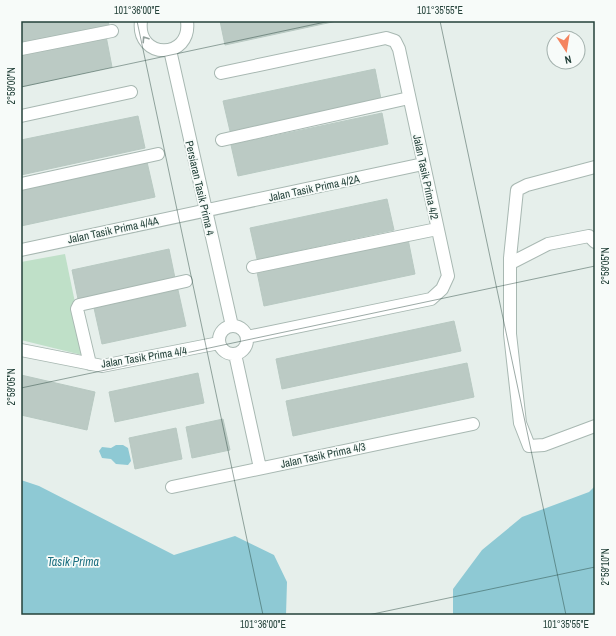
<svg xmlns="http://www.w3.org/2000/svg" width="616" height="636" font-family="'Archivo Narrow',sans-serif">
<style>
.green{fill:#bfe0c8}
.water{fill:#8ec9d4}
.building{fill:#bbcac4;stroke:#b8c9c2}
.lines{fill:none;stroke-linecap:round;stroke-linejoin:round}
.minor-casing{stroke:#a8b8b2;stroke-width:14}
.minor{stroke:#fff;stroke-width:12}
.oneway{stroke:#92a09c}
.ticks{fill:none;stroke:#24423a;stroke-width:1;stroke-opacity:0.45}
.labels{text-anchor:middle;dominant-baseline:central;stroke-width:3.5;stroke-linejoin:round;paint-order:stroke}
.street-label{font-size:11px;fill:#24423a;stroke:#f7fbf9}
.water-label{font-size:12px;font-style:italic;fill:#1c6f80;stroke:#f7fbf9}
.neatline{fill:none;stroke:#24423a;stroke-width:1.5}
.ticks-label{font-size:10px;text-anchor:middle;fill:#24423a}
</style>
<rect width="100%" height="100%" fill="#e6efeb"/>
<path class="green" d="M65,254L86,356L21,340V262Z"/>
<path class="water" d="M116,445H123L128,448L131,461L128,465L116,464L111,459L102,458L99,451L102,447L111,448Z
M21,480L39,486L174,555L235,536L274,555L287,582L286,615H21Z
M595,486V615H453V589L482,550L522,517L589,492Z"/>
<path class="building" d="M21,21H108L109,25L21,43Z
M220,21H337L225,45Z
M106,36L112,67L21,87V54Z
M375,69L381,99L230,131L223,101Z
M382,113L388,144L238,176L231,145Z
M138,116L145,148L21,175V140Z
M147,162L155,197L21,226V189Z
M387,199L394,230L257,259L250,228Z
M408,239L415,274L264,306L257,272Z
M169,249L175,278L78,299L72,270Z
M178,290L186,326L102,344L94,308Z
M454,321L461,351L282,389L276,359Z
M467,363L474,397L293,436L286,401Z
M198,373L204,403L115,422L109,392Z
M21,375L95,392L87,430L21,415Z
M223,419L230,450L192,458L186,427Z
M176,428L182,459L135,469L129,438Z"/>
<g class="lines">
<defs>
<path id="minor" d="M141,21C136,60 192,60 187,21
M21,49L112,31
M170,50L232,326
M221,73L386,38L395,41L399,49L448,276L442,289L431,299L247,337
M21,116L131,92
M222,140L409,98
M595,167L527,185L517,190L510,258V334L520,423L529,446L544,445L595,426
M21,184L158,154
M21,250L423,164
M511,263L548,244L589,236L595,242
M253,267L437,229
M219 340a14 14 0 1 1 28 0a14 14 0 1 1-28 0Z
M21,350L102,366L219,343
M235,354L260,468
M90,364L77,309L79,305L186,281
M172,487L473,424"/>
</defs>
<use href="#minor" class="minor-casing"/>
<use href="#minor" class="minor"/>
</g>
<defs><path id="oneway-chevron" d="M-2-3.5L2.5 0L-2 3.5" fill="none" stroke-width="1.6" stroke-linecap="round" stroke-linejoin="round"/></defs>
<use class="oneway" href="#oneway-chevron" transform="translate(145 39) rotate(-124)"/>
<path class="ticks" d="M137,21L263,615M440,21L566,615M21,87L330,21M21,388L595,266M368,615L595,567"/>
<g class="labels">
<g class="street-label">
<text transform="translate(426 177) rotate(78)">Jalan Tasik Prima 4/2</text>
<text transform="translate(200 188) rotate(77)">Persiaran Tasik Prima 4</text>
<text transform="translate(314 188) rotate(-12)">Jalan Tasik Prima 4/2A</text>
<text transform="translate(113 230) rotate(-12)">Jalan Tasik Prima 4/4A</text>
<text transform="translate(144 357) rotate(-9)">Jalan Tasik Prima 4/4</text>
<text transform="translate(323 455) rotate(-12)">Jalan Tasik Prima 4/3</text>
</g>
<g class="water-label">
<text x="73" y="562">Tasik Prima</text>
</g>
</g>
<rect width="616" height="636" fill="none" stroke="#f7fbf9" stroke-width="44"/>
<g transform="translate(566 50) rotate(168)"><circle r="19" fill="#f7fbf9" stroke="#a3b1ad"/>
<path d="M0-3L7 15L0 10L-7 15Z" fill="#f4845f"/>
<text y="-6" font-size="11" font-weight="bold" text-anchor="middle" fill="#24423a">N</text>
</g>
<rect x="22" y="22" width="572" height="592" class="neatline"/>
<g class="ticks-label">
<text x="137" y="14">101°36'00"E</text>
<text x="440" y="14">101°35'55"E</text>
<text transform="translate(11 86) rotate(-90)" y="4">2°59'00"N</text>
<text transform="translate(605 266) rotate(-90)" y="4">2°59'05"N</text>
<text transform="translate(11 387) rotate(-90)" y="4">2°59'05"N</text>
<text transform="translate(605 567) rotate(-90)" y="4">2°59'10"N</text>
<text x="263" y="628">101°36'00"E</text>
<text x="566" y="628">101°35'55"E</text>
</g>
</svg>
